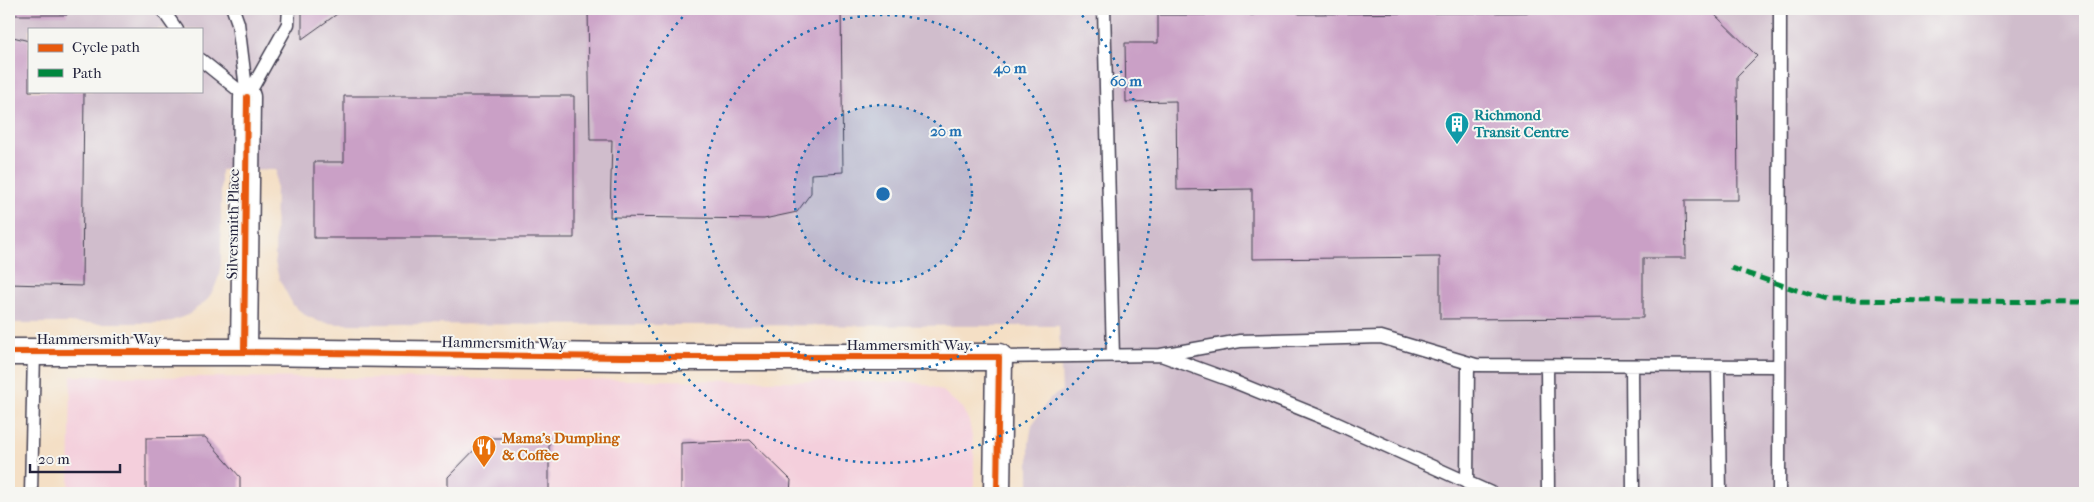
<svg xmlns="http://www.w3.org/2000/svg" width="2094" height="502" font-family="'IM FELL French Canon',serif">
<style>
.built{fill:#f4cfdc}
.industrial{fill:#d0bdcc;fill-rule:evenodd}
.building{fill:#caa0c6}
.lines{fill:none;stroke-linecap:round;stroke-linejoin:round}
.service-casing{stroke:#423e50;stroke-width:15}
.minor-casing{stroke:#423e50;stroke-width:29}
.service{stroke:#fff;stroke-width:12}
.minor{stroke:#fff;stroke-width:26}
.quiet{stroke:#00873e;stroke-width:5;stroke-dasharray:10 5;stroke-linecap:butt}
.cycleway-casing{stroke:#f6f6f2;stroke-width:9}
.cycleway{stroke:#e8590c;stroke-width:6}
.ring{fill:none;stroke:#1f6fb2;stroke-width:2.5;stroke-dasharray:2.5 5}
.labels{text-anchor:middle;dominant-baseline:central;stroke-width:4;stroke-linejoin:round;paint-order:stroke}
.culture-label{font-size:15px;font-weight:bold;fill:#0d838f;stroke:#f6f6f2;text-anchor:start}
.street-label{font-size:15px;fill:#22223b;stroke:#f6f6f2}
.food-label{font-size:15px;font-weight:bold;fill:#c56008;stroke:#f6f6f2;text-anchor:start}
.centre{fill:#1f6fb2;stroke:#f6f6f2;stroke-width:2.5}
.ring-label{font-size:15px;text-anchor:middle;font-weight:bold;fill:#1f6fb2;stroke:#f6f6f2;stroke-width:4;stroke-linejoin:round;paint-order:stroke}
</style>
<rect width="100%" height="100%" fill="#f6f6f2"/>
<filter id="ink" filterUnits="userSpaceOnUse"><feTurbulence type="fractalNoise" baseFrequency=".02" numOctaves="2"/><feDisplacementMap in="SourceGraphic" scale="10" xChannelSelector="R" yChannelSelector="G"/><feConvolveMatrix kernelMatrix="1 2 1 2 8 2 1 2 1" color-interpolation-filters="sRGB"/></filter>
<filter id="wash" filterUnits="userSpaceOnUse"><feTurbulence type="fractalNoise" baseFrequency=".0096" numOctaves="4" result="noise"/><feDisplacementMap in="SourceGraphic" scale="20" xChannelSelector="R" yChannelSelector="G"/><feGaussianBlur stdDeviation="1.12" result="paint"/><feColorMatrix in="noise" values="0 0 0 0 0 0 0 0 0 0 0 0 0 0 0 0 0 1.4 0 .05"/><feComposite in="paint" operator="in"/></filter>
<g filter="url(#wash)">
<rect width="100%" height="100%" fill="#f4dfc5"/>
<path class="built" d="M71,376L913,382L934,387L944,392L962,408L969,421L974,447V493H69Z"/>
<path class="industrial" d="M9,9H2085V493H1029V443L1032,425L1050,398L1062,391L1059,326L338,324L320,322L305,315L293,305L279,279L275,262L276,170H221V263L219,276L214,289L207,300L188,315L166,323H9ZM29,29H201V91H29Z"/>
<g id="blocks">
<path class="building" d="M9,9H67V15H9Z
M302,9H344L302,39Z
M588,9H841L843,172L811,174V193L797,212L764,219L610,217L612,140H590Z
M1212,9H1244L1250,15H1254L1260,9H1293L1299,14L1627,12L1630,9H1709L1757,56L1737,76L1738,200H1685L1686,258H1643V318L1440,319V257L1252,259V189L1177,190L1176,101L1126,102L1125,43H1158V15H1206Z
M9,36L29,41V91H84L82,286L9,284Z
M344,96H574V238H314V162H344Z
M205,437L240,477V493H146V438Z
M486,438H549V493H448V477Z
M750,440L791,480L790,493H681V443Z"/>
</g>
</g>
<g filter="url(#ink)">
<use href="#blocks" fill-opacity="0" stroke="#423e50" stroke-width="1"/>
<g class="lines">
<defs>
<path id="service" d="M162,9L176,29
M233,9L238,23L247,97
M1104,9L1113,356
M201,60L247,97
M247,97L288,24L289,9
M999,357L1161,355
M1547,366L1548,493
M1632,366L1633,493
M1718,367L1720,493
M1467,483L1468,363
M31,493L34,352
M1491,493L1331,421L1230,380L1161,355L1240,341L1381,337L1476,365L1779,366
M1779,493L1780,9"/>
<path id="minor" d="M9,352H244L623,357H999L997,493
M244,352L247,97"/>
</defs>
<use href="#service" class="service-casing"/>
<use href="#minor" class="minor-casing"/>
<use href="#service" class="service"/>
<use href="#minor" class="minor"/>
<path class="quiet" d="M1731,268L1826,300L2085,302"/>
<defs>
<path id="cycleway" d="M9,352H244L623,357H999L997,493
M244,352L247,97"/>
</defs>
<use href="#cycleway" class="cycleway-casing"/>
<use href="#cycleway" class="cycleway"/>
</g>
</g>
<circle cx="883" cy="194" r="89" fill="#1f6fb2" fill-opacity=".12"/>
<g class="ring">
<circle cx="883" cy="194" r="89"/>
<circle cx="883" cy="194" r="179"/>
<path d="M1077 10A268 268 0 1 1 689 10"/>
</g>
<defs>
<symbol id="building-pin" viewBox="-11 -11 22 30"><path d="M0 17L-7.5 6A9.5 9.5 0 1 1 7.5 6Z" fill="#0f9aa8" stroke="#f6f6f2"/><path d="M-4-6H4V6H1V3H-1V6H-4ZM-2.5-4.3h1.7v1.8h-1.7ZM.8-4.3h1.7v1.8H.8ZM-2.5-1h1.7V.8h-1.7ZM.8-1h1.7V.8H.8Z" fill="#fff"/></symbol>
<symbol id="restaurant-pin" viewBox="-11 -11 22 30"><path d="M0 17L-7.5 6A9.5 9.5 0 1 1 7.5 6Z" fill="#e8710a" stroke="#f6f6f2"/><path d="M-5-6h1v4h1v-4h1v4h1v-4h1v5L-1.5 .5V6h-2V.5L-5-1ZM5-6V6H3V1.5H1.5Q1.5-4 5-6Z" fill="#fff"/></symbol>
</defs>
<g fill-rule="evenodd">
<use href="#building-pin" x="1443" y="110" width="28" height="38"/>
<use href="#restaurant-pin" x="470" y="433" width="28" height="38"/>
</g>
<g class="labels">
<g class="culture-label">
<text x="1474" y="115">Richmond<tspan x="1474" dy="17">Transit Centre</tspan></text>
</g>
<g class="street-label">
<text transform="translate(233 224) rotate(-89)">Silversmith Place</text>
<text x="99" y="339">Hammersmith Way</text>
<text transform="translate(504 343) rotate(1)">Hammersmith Way</text>
<text x="909" y="345">Hammersmith Way</text>
</g>
<g class="food-label">
<text x="502" y="438">Mama's Dumpling<tspan x="502" dy="17">&amp; Coffee</tspan></text>
</g>
</g>
<circle cx="883" cy="194" r="8" class="centre"/>
<g class="ring-label">
<text x="1010" y="73">40 m</text>
<text x="1126" y="86">60 m</text>
<text x="946" y="136">20 m</text>
</g>
<rect width="2094" height="502" fill="none" stroke="#f6f6f2" stroke-width="30"/>
<rect x="28" y="28" width="175" height="65" fill="#f6f6f2" stroke="#a1a1a9"/>
<rect x="38" y="44" width="25" height="8" fill="#e8590c" stroke="#a1a1a9"/>
<text x="72" y="52" font-size="15" fill="#22223b">Cycle path</text>
<rect x="38" y="69" width="25" height="8" fill="#00873e" stroke="#a1a1a9"/>
<text x="72" y="78" font-size="15" fill="#22223b">Path</text>
<path d="M30 464v8h90v-8" fill="none" stroke="#22223b" stroke-width="2.5"/>
<text x="38" y="464" font-size="15" fill="#22223b" stroke="#f6f6f2" stroke-width="4" paint-order="stroke">20 m</text>
</svg>
